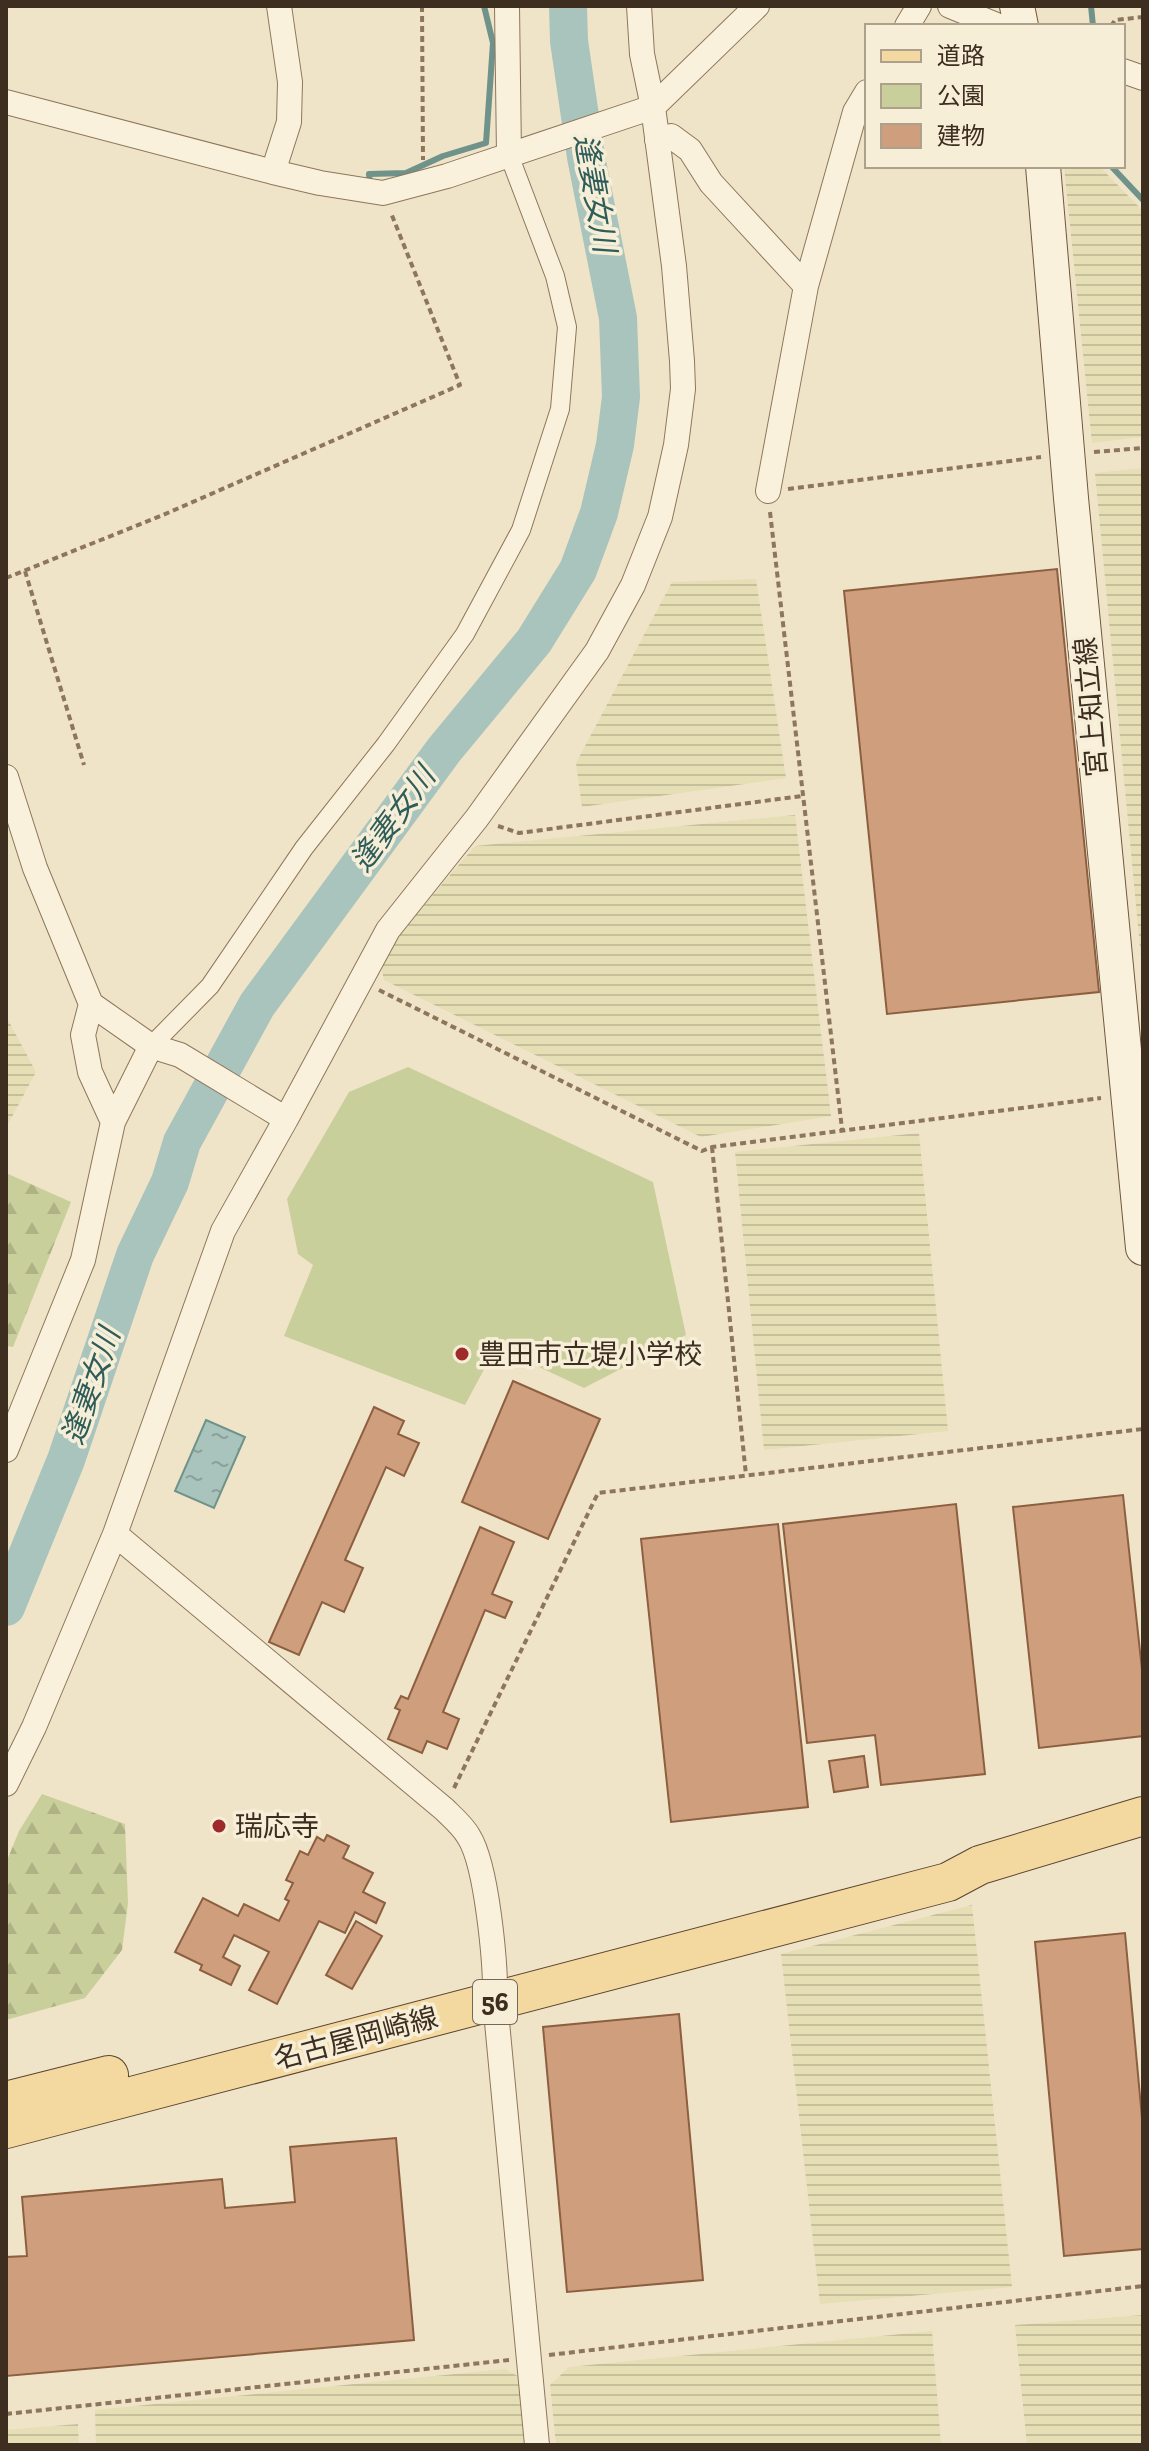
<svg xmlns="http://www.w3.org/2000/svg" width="1149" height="2451" font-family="'Zilla Slab','Noto Sans JP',serif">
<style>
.farmland{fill:url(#farmland-rules)}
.forest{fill:url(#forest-firs)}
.park{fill:#c9cf9b}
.water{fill:url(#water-ripples);stroke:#6f938a;stroke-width:2}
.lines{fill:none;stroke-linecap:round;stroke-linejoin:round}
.stream{stroke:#6f938a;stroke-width:6}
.river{stroke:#a9c4bc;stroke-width:38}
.building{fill:#cf9f7d;stroke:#8d5f41;stroke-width:2}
.pedestrian-casing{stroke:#8d765c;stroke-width:20}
.minor-casing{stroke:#8d765c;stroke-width:26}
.secondary-casing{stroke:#6f573f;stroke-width:36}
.primary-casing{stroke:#5b4430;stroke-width:40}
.path{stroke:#8d765c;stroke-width:4;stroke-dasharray:6 4;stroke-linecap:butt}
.pedestrian{stroke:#faf1dc;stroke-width:18}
.minor{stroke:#faf1dc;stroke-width:24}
.secondary{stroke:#faf1dc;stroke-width:34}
.primary{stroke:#f3d9a0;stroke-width:38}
.poi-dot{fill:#9e2a2b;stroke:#f7eed8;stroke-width:3}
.labels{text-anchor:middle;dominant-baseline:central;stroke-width:7;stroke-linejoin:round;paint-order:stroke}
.shield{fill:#f7eed8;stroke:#756857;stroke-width:2}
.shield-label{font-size:26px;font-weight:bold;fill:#3d2e20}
.street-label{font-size:28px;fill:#3d2e20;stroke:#f7eed8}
.poi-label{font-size:28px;fill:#3d2e20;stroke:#f7eed8;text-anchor:start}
.water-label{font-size:30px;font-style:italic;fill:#2f5d5a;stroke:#f7eed8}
</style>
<defs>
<pattern id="farmland-rules" width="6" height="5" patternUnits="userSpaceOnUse" patternTransform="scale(2)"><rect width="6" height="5" fill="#e6deb5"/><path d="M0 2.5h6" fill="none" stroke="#c6bf9b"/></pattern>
<pattern id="forest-firs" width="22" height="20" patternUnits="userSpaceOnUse" patternTransform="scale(2)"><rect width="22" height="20" fill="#c9cf9b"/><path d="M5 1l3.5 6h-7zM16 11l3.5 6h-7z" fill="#aeb285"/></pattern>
<pattern id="water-ripples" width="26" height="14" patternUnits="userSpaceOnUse" patternTransform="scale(2)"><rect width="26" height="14" fill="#a9c4bc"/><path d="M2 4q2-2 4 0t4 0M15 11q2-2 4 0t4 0" fill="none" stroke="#8ba098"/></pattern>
</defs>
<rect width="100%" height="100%" fill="#f0e4c8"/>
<path class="farmland" d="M1064,166H1102L1103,170L1143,211V437L1092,443Z
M1143,468V979L1095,473Z
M756,579L786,778L582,807L576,763L672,582Z
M795,815L831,1116L701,1137L384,980L381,966L395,939L475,846Z
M6,1016L36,1072L6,1128Z
M919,1133L948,1431L764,1450L735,1152Z
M972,1905L1012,2287L820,2304L781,1954Z
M1143,2315V2445H1027L1015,2325Z
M932,2331L941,2445H556L550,2385L569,2367Z
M505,2369L525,2380L531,2445H96L95,2410Z
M78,2424L79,2445H6V2430Z"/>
<path class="forest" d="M6,1173L71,1202L13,1347L6,1346Z
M42,1794L125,1824L128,1903L122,1950L85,1998L6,2020V1863L19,1831Z"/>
<path class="park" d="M408,1067L653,1182L686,1335L584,1388L496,1347L465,1405L284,1336L313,1265L298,1254L287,1199L349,1092Z"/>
<path class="water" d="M206,1420L245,1437L214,1508L175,1491Z"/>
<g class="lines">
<path class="stream" d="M1091,6L1093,26
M1111,166L1143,200
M370,186L369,174L406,173L443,156L486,143L493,43L484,6"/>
<path class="river" d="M6,1607L66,1460L135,1255L170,1182L182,1142L257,1005L444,750L534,641L578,570L599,513L615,445L621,397L618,318L586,157L569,41L568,6"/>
</g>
<path class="building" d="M1057,569L1099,992L887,1014L844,591Z
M513,1381L600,1419L548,1539L462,1502Z
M374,1407L404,1421L398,1434L419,1443L404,1476L386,1467L345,1560L363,1568L344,1612L322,1602L299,1655L269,1642Z
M1123,1495L1143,1679V1736L1039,1748L1013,1507Z
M956,1504L985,1774L881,1785L875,1735L807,1743L783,1524Z
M778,1524L808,1807L671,1822L641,1539Z
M480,1527L514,1542L492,1594L512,1602L505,1618L485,1610L443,1712L459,1719L447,1749L427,1741L422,1753L388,1739L400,1710L395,1708L401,1696L408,1699Z
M864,1756L868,1787L834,1792L829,1761Z
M327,1835L349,1846L343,1858L373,1873L363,1892L385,1903L376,1923L355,1912L345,1933L319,1921L277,2004L249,1990L269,1952L234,1935L223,1957L240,1966L231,1985L200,1970L202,1965L175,1952L203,1898L238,1916L244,1904L279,1921L289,1901L285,1899L293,1883L286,1880L300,1851L308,1855L317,1837L324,1841Z
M356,1921L382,1936L352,1989L326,1975Z
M1125,1933L1143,2129V2249L1064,2256L1035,1942Z
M679,2014L703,2280L567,2292L543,2027Z
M396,2138L414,2340L6,2376V2257L27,2256L22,2197L222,2179L225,2208L295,2202L290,2147Z"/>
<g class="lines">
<defs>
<path id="pedestrian" d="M151,1046L210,986L304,848L386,744L465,634L521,530L560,409L567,327L555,276L509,155"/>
<path id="minor" d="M507,6L509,155
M950,6L999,26
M907,26L919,6
M1123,71L1143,78
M6,102L273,172L320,183L383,193L447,176L653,107L757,6
M657,140L671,136L690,150L711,183L806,286
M273,172L289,122L290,82L279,6
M768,491L806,286L855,112L867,92
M6,777L35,868L91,1004L151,1046L180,1055L286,1119L223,1231L115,1534L34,1727L6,1784
M91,1004L83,1035L90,1072L113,1122
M286,1119L388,930L477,818L597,651L633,585L660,517L676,445L683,389L682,361L674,266L653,107L642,54L639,6
M6,1450L83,1260L113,1122L151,1046
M115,1534L444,1809C452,1817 463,1826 469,1837C487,1866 496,1965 495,2001L537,2445"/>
<path id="secondary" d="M1017,6L1021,26
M1043,166L1071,498L1143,1248"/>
<path id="primary" d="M6,2101L109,2075
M6,2129L948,1882L980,1865L1143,1816"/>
</defs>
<use href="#pedestrian" class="pedestrian-casing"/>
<use href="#minor" class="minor-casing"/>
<use href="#secondary" class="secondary-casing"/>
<use href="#primary" class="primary-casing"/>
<path class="path" d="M422,6L423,160
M1111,26L1115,20L1143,17
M1094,452L1143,448
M788,489L1041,457
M770,512L842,1129
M25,571L84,765
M6,578L163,515L460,385L391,213
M498,826L519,833L802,796
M379,990L702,1151L712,1147L1101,1098
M712,1147L746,1475
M454,1788L598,1493L1143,1429
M549,2355L1143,2286
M6,2414L509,2360"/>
<use href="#pedestrian" class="pedestrian"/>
<use href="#minor" class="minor"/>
<use href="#secondary" class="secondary"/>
<use href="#primary" class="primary"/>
</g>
<g class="poi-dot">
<circle cx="462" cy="1354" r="8"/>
<circle cx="219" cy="1826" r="8"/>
</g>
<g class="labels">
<rect class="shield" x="473" y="1980" width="44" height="44" rx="6"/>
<g class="shield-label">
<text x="495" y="2002">56</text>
</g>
<g class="street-label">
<text transform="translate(1091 707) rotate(-95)">宮上知立線</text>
<text transform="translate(356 2038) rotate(-15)">名古屋岡崎線</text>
</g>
<g class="poi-label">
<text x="478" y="1354">豊田市立堤小学校</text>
<text x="235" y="1826">瑞応寺</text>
</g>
<g class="water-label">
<text transform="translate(595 193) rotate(80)">逢妻女川</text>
<text transform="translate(393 819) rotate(-54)">逢妻女川</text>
<text transform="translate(91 1386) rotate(-71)">逢妻女川</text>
</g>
</g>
<rect width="1149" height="2451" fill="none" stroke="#3d2e20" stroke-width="16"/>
<rect x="865" y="24" width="260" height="144" fill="#f7eed8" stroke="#ada18e" stroke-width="2"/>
<rect x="881" y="50" width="40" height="12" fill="#f3d9a0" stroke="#ada18e" stroke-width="2"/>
<text x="937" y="64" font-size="24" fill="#3d2e20">道路</text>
<rect x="881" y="84" width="40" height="24" fill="#c9cf9b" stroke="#ada18e" stroke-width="2"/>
<text x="937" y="104" font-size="24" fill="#3d2e20">公園</text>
<rect x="881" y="124" width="40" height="24" fill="#cf9f7d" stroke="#ada18e" stroke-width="2"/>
<text x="937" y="144" font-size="24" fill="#3d2e20">建物</text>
</svg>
